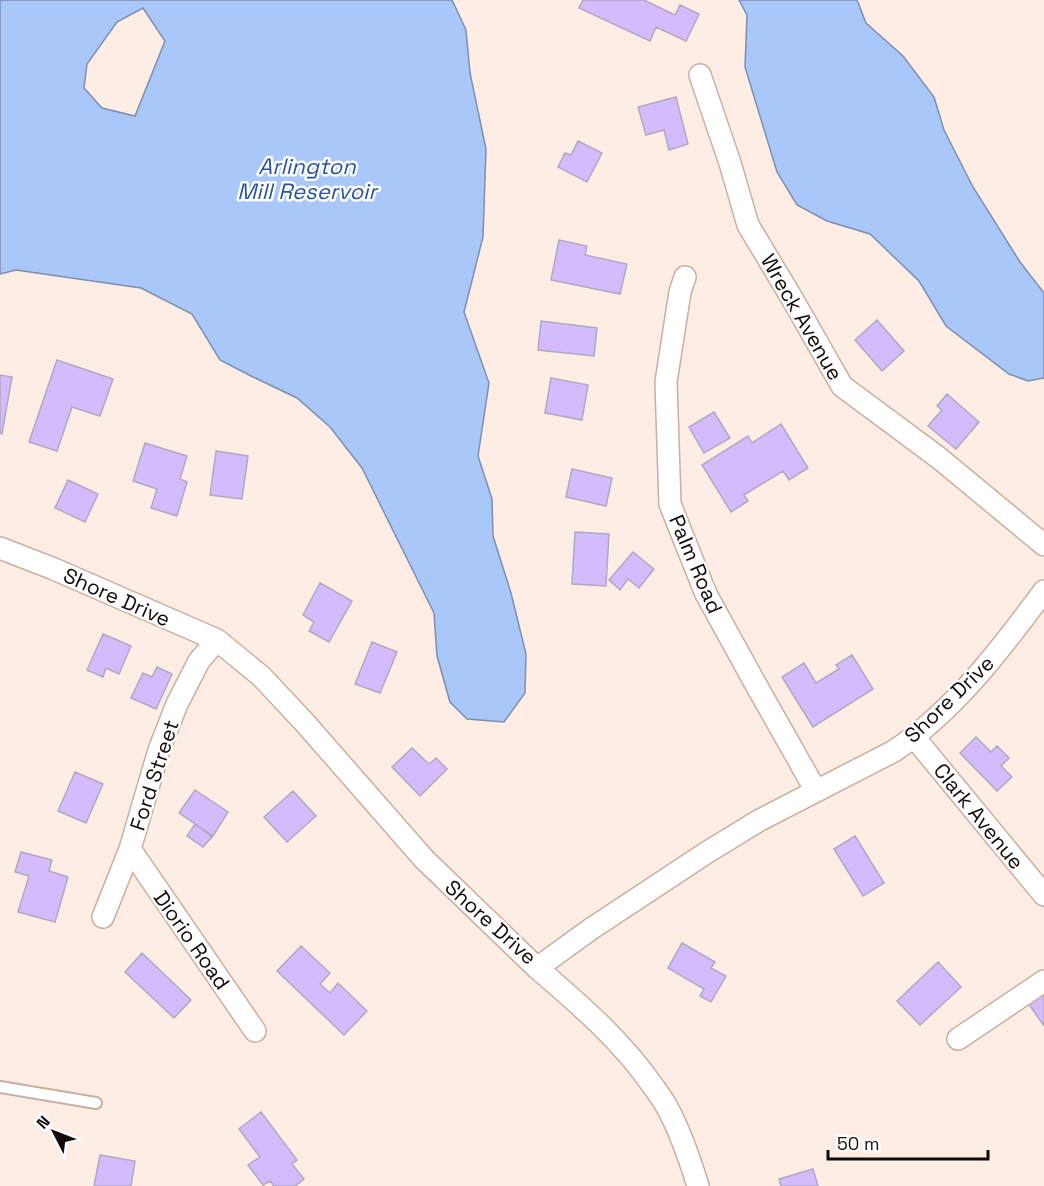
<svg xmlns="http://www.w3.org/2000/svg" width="1044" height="1186" font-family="'Space Grotesk',sans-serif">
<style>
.water{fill:#a9c7f8;stroke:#7c8fb0;stroke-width:1.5;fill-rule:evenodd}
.building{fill:#d4bbfd;stroke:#b1a8c0;stroke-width:1.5}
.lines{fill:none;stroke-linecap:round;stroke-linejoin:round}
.service-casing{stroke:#c8afa1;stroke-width:14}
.minor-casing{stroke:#c8afa1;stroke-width:24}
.service{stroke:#fff;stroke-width:10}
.minor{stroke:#fff;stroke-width:21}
.labels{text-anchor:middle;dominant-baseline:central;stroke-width:5;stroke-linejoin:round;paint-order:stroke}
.street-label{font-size:21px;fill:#130b07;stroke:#fefefe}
.water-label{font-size:22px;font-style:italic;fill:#2a559c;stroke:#fefefe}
</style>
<rect width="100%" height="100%" fill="#feede5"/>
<path class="water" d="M0,0H452L466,30L470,73L486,149L483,237L464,312L489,383L478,456L492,499L493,536L511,593L526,654L525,693L504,722L467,719L450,702L437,656L434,613L362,468L330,427L297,398L251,376L220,360L192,314L141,288L16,270L0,274ZM143,8L165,41L135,116L102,108L84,88L87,64L117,22Z
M739,0H857L866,23L903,56L934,97L944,130L973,187L1020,262L1044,293V378L1028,381L1009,374L946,326L919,281L870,234L827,221L797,205L777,172L745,67L747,15Z"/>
<path class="building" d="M583,0H644L675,15L680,5L699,14L686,41L656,27L650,41L579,8Z
M676,97L688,144L669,150L664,130L646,135L638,107Z
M578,141L602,153L587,182L558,167L565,153L571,155Z
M559,240L587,246L585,255L627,264L620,294L551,280Z
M877,320L904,351L882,371L855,340Z
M541,321L597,328L594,356L538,350Z
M57,360L113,379L100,416L72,407L57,451L29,442Z
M0,375L12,377L2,434L0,433Z
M551,378L588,385L582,420L545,413Z
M947,394L979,422L956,449L928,426L942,410L937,406Z
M714,412L730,438L704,453L689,427Z
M781,424L808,468L789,480L783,471L744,495L748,501L731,512L702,465L748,436L752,443Z
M145,443L187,456L180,479L187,482L177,516L151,508L157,489L133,481Z
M216,451L248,456L242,499L210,495Z
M572,469L612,478L606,506L566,497Z
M68,480L98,494L85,522L55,508Z
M575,532L609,534L606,586L572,584Z
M633,552L654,569L639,588L628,579L620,590L609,580Z
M320,583L352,601L329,642L309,631L314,622L303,615Z
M103,634L131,646L119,674L106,668L103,677L87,670Z
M372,642L397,652L380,693L355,684Z
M852,655L873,689L813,727L782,677L804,663L816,683L839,669L836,665Z
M157,667L172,674L156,709L131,698L143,673L152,677Z
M976,737L991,752L997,746L1009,758L1001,766L1012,777L997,791L960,753Z
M412,748L429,764L436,758L447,769L420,796L392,767Z
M75,772L103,784L86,823L58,811Z
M195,790L228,812L213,836L179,813Z
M293,791L316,816L287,842L264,817Z
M195,824L212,837L203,847L187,836Z
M855,836L884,883L863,896L834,849Z
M21,852L52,860L49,871L68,877L55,922L18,912L29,876L15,872Z
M682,943L715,962L711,968L726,976L711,1002L700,996L704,989L668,968Z
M301,946L330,973L320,984L330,993L338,983L367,1011L344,1035L277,971Z
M142,953L191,1000L174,1018L125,972Z
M938,962L961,987L920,1025L897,1001Z
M1044,991V1026L1028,1003Z
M261,1112L297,1160L292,1164L304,1179L295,1186H274L270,1181L263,1185L248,1165L260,1157L239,1129Z
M100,1155L135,1161L131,1186H94Z
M813,1169L818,1186H781L779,1179Z"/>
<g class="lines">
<defs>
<path id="service" d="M0,1087L96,1103"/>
<path id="minor" d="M700,75L730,163L748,225L793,300L842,386L939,458L1044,545
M685,277L680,292L666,382L670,504L706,594L755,683L816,791
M0,548L54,569L217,640L261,676L305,723L424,859L537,968L591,929L706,853L760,820L894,751C955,710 1001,649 1044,591
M914,737L1044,895
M130,849L255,1031
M103,917L130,849L159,750L177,704L199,661L217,640
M537,968C579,1004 621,1040 653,1086C658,1093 664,1101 668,1109C681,1133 690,1160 698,1186
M958,1039L1044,981"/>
</defs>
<use href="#service" class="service-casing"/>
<use href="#minor" class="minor-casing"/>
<use href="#service" class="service"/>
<use href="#minor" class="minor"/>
</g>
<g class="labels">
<g class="street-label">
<text transform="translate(802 317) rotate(60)">Wreck Avenue</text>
<text transform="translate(696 564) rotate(67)">Palm Road</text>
<text transform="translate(117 597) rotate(24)">Shore Drive</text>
<text transform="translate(949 699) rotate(-44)">Shore Drive</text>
<text transform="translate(154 775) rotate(-72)">Ford Street</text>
<text transform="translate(979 816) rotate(51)">Clark Avenue</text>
<text transform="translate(491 922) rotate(42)">Shore Drive</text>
<text transform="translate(192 940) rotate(55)">Diorio Road</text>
</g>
<g class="water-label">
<text x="307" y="166">Arlington<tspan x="307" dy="25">Mill Reservoir</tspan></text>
</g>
</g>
<g transform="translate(54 1132) rotate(312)" stroke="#fefefe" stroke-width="4.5" paint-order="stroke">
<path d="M0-4.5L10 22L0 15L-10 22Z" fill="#130b07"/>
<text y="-9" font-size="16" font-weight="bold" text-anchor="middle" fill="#130b07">N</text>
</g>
<path d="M828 1150v9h160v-9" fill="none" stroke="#130b07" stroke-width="3"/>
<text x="837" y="1150" font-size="18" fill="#130b07" stroke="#fefefe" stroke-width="4.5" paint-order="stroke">50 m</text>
</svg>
